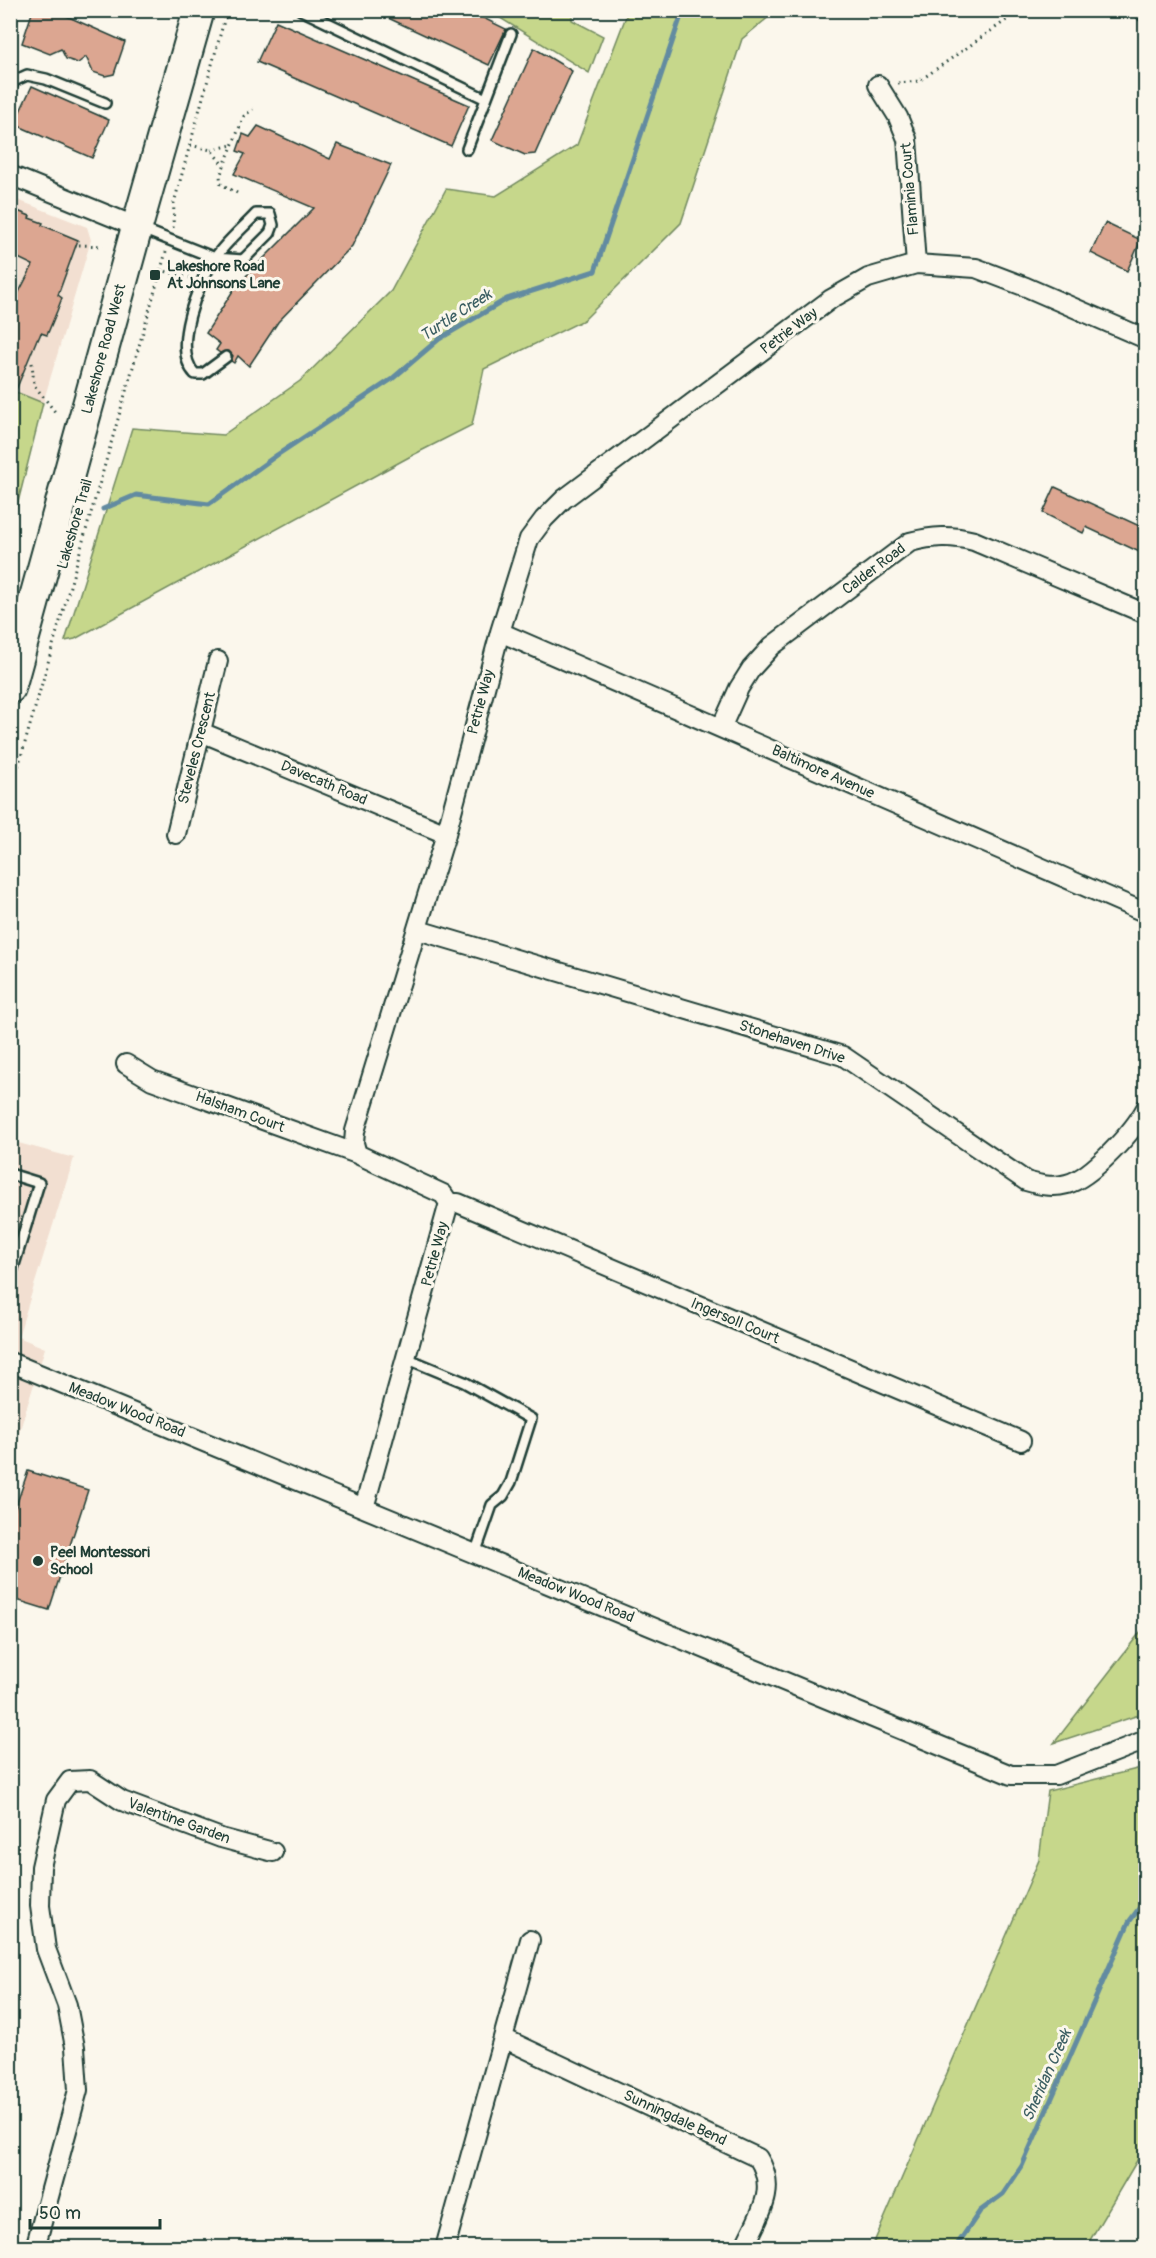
<svg xmlns="http://www.w3.org/2000/svg" width="1156" height="2258" font-family="Pangolin,sans-serif">
<style>
.built{fill:#f2dfd1}
.green{fill:#c6d78b;stroke:#728a60;stroke-width:1.5}
.lines{fill:none;stroke-linecap:round;stroke-linejoin:round}
.stream{stroke:#628ba1;stroke-width:5}
.building{fill:#dca691;stroke:#1f3d34;stroke-width:1.5}
.service-casing{stroke:#1f3d34;stroke-width:14}
.minor-casing{stroke:#1f3d34;stroke-width:22}
.primary-casing{stroke:#1f3d34;stroke-width:34}
.path{stroke:#1f3d34;stroke-width:3;stroke-dasharray:1.5 4.5;stroke-linecap:butt}
.service{stroke:#fbf7ec;stroke-width:9}
.minor{stroke:#fbf7ec;stroke-width:18}
.primary{stroke:#fbf7ec;stroke-width:30}
.poi-dot{fill:#1f3d34;stroke:#fbf7ec;stroke-width:2}
.labels{text-anchor:middle;dominant-baseline:central;stroke-width:6;stroke-linejoin:round;paint-order:stroke}
.street-label{font-size:15px;fill:#1f3d34;stroke:#fbf7ec}
.poi-label{font-size:15px;font-weight:bold;fill:#1f3d34;stroke:#fbf7ec;text-anchor:start}
.water-label{font-size:16px;font-style:italic;fill:#3b5e62;stroke:#fbf7ec}
</style>
<rect width="100%" height="100%" fill="#fbf7ec"/>
<filter id="ink" filterUnits="userSpaceOnUse"><feTurbulence type="fractalNoise" baseFrequency=".0167" numOctaves="2"/><feDisplacementMap in="SourceGraphic" scale="12" xChannelSelector="R" yChannelSelector="G"/><feConvolveMatrix kernelMatrix="1 2 1 2 8 2 1 2 1" color-interpolation-filters="sRGB"/></filter>
<g filter="url(#ink)">
<path class="built" d="M10,197L87,227L91,240L43,403L11,390Z
M11,1141L74,1158L18,1337L45,1348L11,1459Z"/>
<path class="green" d="M489,11H572V20L603,36L589,73Z
M628,11H776L742,39L681,223L584,320L484,369L472,425L411,456L75,639L65,641L132,428L223,435L300,381L391,291L446,189L496,196L577,145Z
M11,390L43,403L11,530Z
M1145,1626V1713L1054,1743Z
M1145,1767V2147L1086,2247H872L1039,1860L1048,1791Z"/>
<g class="lines">
<path class="stream" d="M103,509L136,495L209,504L277,455L392,379L439,339L507,299L595,271L683,10
M955,2248L980,2211L1003,2194L1022,2166L1129,1922L1146,1899"/>
</g>
<path class="building" d="M33,10H53L125,42L114,74L105,76L93,72L86,57L78,63L66,59L61,49L50,54L22,43Z
M371,10H467L506,29L489,65Z
M276,21L469,105L451,146L257,62Z
M534,48L572,71L535,154L525,155L492,140Z
M32,86L109,120L92,158L14,124Z
M258,126L330,159L337,144L391,165L352,246L278,322L249,366L238,356L234,363L231,361L233,356L229,351L220,353L216,350L220,344L206,333L236,286L314,208L234,174L245,154L237,151L243,134L250,137Z
M10,208L30,216L29,218L43,223L42,225L78,240L58,295L62,298L57,311L47,335L41,333L38,340L37,339L11,402L10,306L14,294L17,296L33,265L10,254Z
M1105,223L1141,240L1127,271L1091,253Z
M1055,487L1146,529V555L1086,527L1083,533L1043,513Z
M28,1471L88,1490L49,1610L10,1598V1523Z"/>
<g class="lines">
<defs>
<path id="service" d="M301,10L486,99
M10,90L14,81L27,75L46,79L105,103
M467,149L511,34
M142,229L215,258L243,260L270,233L273,225L270,214H256C243,228 226,242 215,258C198,283 171,349 195,374H203L226,357
M10,1174L39,1183L10,1278
M406,1358L464,1382L531,1419L511,1482L503,1496L492,1505L475,1554"/>
<path id="minor" d="M1144,10L1146,13
M878,85L898,117L907,139L916,264
M10,175L137,227
M500,632L1146,913
M721,728L739,688L751,669L772,646L910,542C933,536 951,535 974,541L1146,614
M201,732L446,834
M176,834L218,661
M418,930L843,1056L1026,1181C1040,1185 1052,1188 1067,1184C1091,1178 1134,1131 1146,1108
M126,1064L152,1080L357,1154
M449,1203H458L1021,1441
M10,1362L1011,1775H1056L1146,1740
M364,1508L449,1203L443,1194L357,1154L354,1143L355,1131L446,834L500,632L529,539L544,519L564,499L831,299L868,278L916,264L976,268L1026,287L1146,339
M503,2038L758,2158C779,2190 758,2217 744,2248
M35,2248L78,2090L75,2047L67,2005L46,1949L40,1906L41,1867L56,1800L70,1781L90,1780L122,1801L221,1838L273,1852
M445,2248L530,1940"/>
<path id="primary" d="M10,688L137,227L199,10"/>
</defs>
<use href="#service" class="service-casing"/>
<use href="#minor" class="minor-casing"/>
<use href="#primary" class="primary-casing"/>
<path class="path" d="M898,83L919,81L1021,10
M190,145L211,150L224,166
M211,150L232,145
M237,193L221,184L220,176L244,116L253,109
M11,208L17,196
M173,228L174,203L227,10
M79,245L103,246
M160,270L191,278
M32,363L34,385L56,413
M10,795L166,252"/>
<use href="#service" class="service"/>
<use href="#minor" class="minor"/>
<use href="#primary" class="primary"/>
</g>
</g>
<g class="poi-dot">
<rect x="149" y="269" width="12" height="12" rx="3"/>
<circle cx="38" cy="1561" r="6"/>
</g>
<g class="labels">
<g class="street-label">
<text transform="translate(910 189) rotate(-95)">Flaminia Court</text>
<text transform="translate(789 331) rotate(-37)">Petrie Way</text>
<text transform="translate(104 349) rotate(-75)">Lakeshore Road West</text>
<text transform="translate(75 524) rotate(-74)">Lakeshore Trail</text>
<text transform="translate(874 569) rotate(-37)">Calder Road</text>
<text transform="translate(481 702) rotate(-75)">Petrie Way</text>
<text transform="translate(197 748) rotate(-76)">Steveles Crescent</text>
<text transform="translate(823 772) rotate(24)">Baltimore Avenue</text>
<text transform="translate(324 783) rotate(23)">Davecath Road</text>
<text transform="translate(792 1042) rotate(18)">Stonehaven Drive</text>
<text transform="translate(240 1112) rotate(20)">Halsham Court</text>
<text transform="translate(435 1254) rotate(-75)">Petrie Way</text>
<text transform="translate(735 1321) rotate(23)">Ingersoll Court</text>
<text transform="translate(127 1410) rotate(22)">Meadow Wood Road</text>
<text transform="translate(576 1595) rotate(22)">Meadow Wood Road</text>
<text transform="translate(179 1821) rotate(20)">Valentine Garden</text>
<text transform="translate(675 2118) rotate(25)">Sunningdale Bend</text>
</g>
<g class="poi-label">
<text x="167" y="266">Lakeshore Road<tspan x="167" dy="17">At Johnsons Lane</tspan></text>
<text x="50" y="1552">Peel Montessori<tspan x="50" dy="17">School</tspan></text>
</g>
<g class="water-label">
<text transform="translate(456 315) rotate(-33)">Turtle Creek</text>
<text transform="translate(1047 2075) rotate(-66)">Sheridan Creek</text>
</g>
</g>
<rect width="1156" height="2258" fill="none" stroke="#fbf7ec" stroke-width="36"/>
<rect x="18" y="18" width="1120" height="2222" fill="none" stroke="#1f3d34" stroke-width="2" filter="url(#ink)"/>
<path d="M30 2219v9h130v-9" fill="none" stroke="#1f3d34" stroke-width="3"/>
<text x="39" y="2219" font-size="18" fill="#1f3d34" stroke="#fbf7ec" stroke-width="4.5" paint-order="stroke">50 m</text>
</svg>
